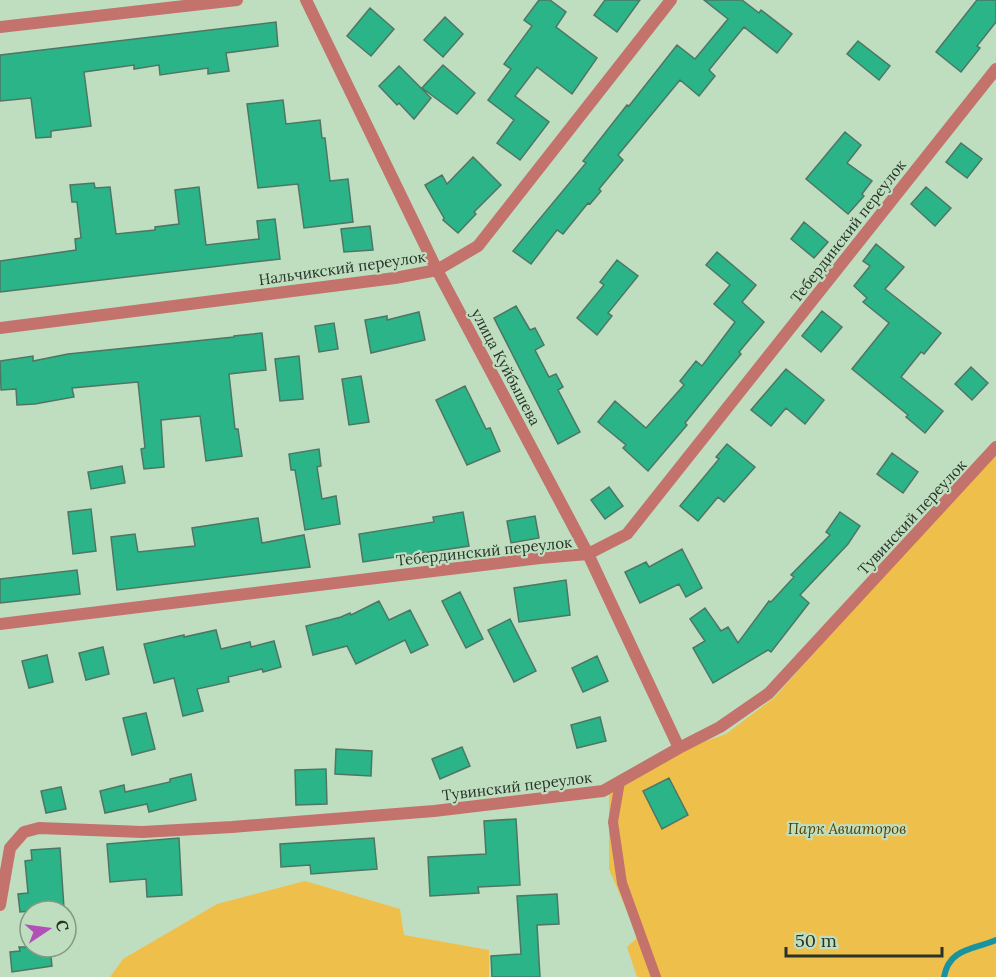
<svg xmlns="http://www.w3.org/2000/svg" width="996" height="977" font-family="Lora,serif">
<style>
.green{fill:#efbf4c}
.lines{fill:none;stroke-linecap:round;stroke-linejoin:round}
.stream{stroke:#19939f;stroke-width:6}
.building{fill:#2bb487;stroke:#4e7665;stroke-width:1.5}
.lane{stroke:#c3736c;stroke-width:10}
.street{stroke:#c3736c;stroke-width:12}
.labels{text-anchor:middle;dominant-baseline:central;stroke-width:4.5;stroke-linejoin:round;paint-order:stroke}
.street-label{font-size:15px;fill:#283428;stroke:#bfdec0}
.park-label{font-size:15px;font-style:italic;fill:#553f00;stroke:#bfdec0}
</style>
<rect width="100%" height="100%" fill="#bfdec0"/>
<path class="green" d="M996,444V977H637L627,947L638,937L609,869V793L681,750L726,734L775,697Z
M305,881L400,909L404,935L489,950V977H110L123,959L217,904Z"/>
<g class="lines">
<path class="stream" d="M944,977C949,948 973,950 996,940"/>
</g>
<path class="building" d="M539,0H550L566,12L556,27L597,58L572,94L537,67L515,96L549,122L520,160L497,143L514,120L488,100L511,69L504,64L532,26L524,20Z
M605,0H640L617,32L594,15Z
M704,0H742L759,13L761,10L792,34L777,53L744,27L709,70L715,76L699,96L680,80L618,155L623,160L599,189L601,191L590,204L588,203L563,234L557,230L531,264L513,251L586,163L583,161L627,105L629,106L677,45L695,59L728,19Z
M977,0H996V22L977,46L980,48L961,72L936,52Z
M370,8L394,29L371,56L347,36Z
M445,17L463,34L443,57L424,40Z
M276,22L278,46L226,53L229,71L208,74V68L160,75L159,65L134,69V65L84,72L91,126L51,131V137L36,138L31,98L0,101V55Z
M858,41L890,66L879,80L847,54Z
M443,65L475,93L457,114L422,88Z
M399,66L431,98L414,119L399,103L397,105L379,86Z
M283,100L286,124L320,120L322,138H325L330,181L348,179L353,222L304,228L298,184L258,188L247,104Z
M845,132L861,145L847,163L872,181L862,194L864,196L848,214L806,179Z
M961,143L982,159L967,178L946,162Z
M473,157L501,185L474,212L476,214L458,233L443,220L444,218L425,185L442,175L447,184Z
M94,183L95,188L110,187L116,234L155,230V227L179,224L175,190L199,187L206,245L259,239L257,221L275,219L280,259L0,292V261L76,250L75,239L81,238L77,202H72L70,185Z
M926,187L951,208L935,226L911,204Z
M804,222L828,242L814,258L791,239Z
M370,226L373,250L344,252L341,229Z
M876,244L904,267L885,289L941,333L924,354L921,352L901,377L943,411L925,433L906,417L908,415L852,369L889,323L863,302L867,298L854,286L870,266L863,261Z
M717,252L756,285L742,302L764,322L739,352L741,354L727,371L685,423L687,425L648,471L623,448L626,445L598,422L615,401L646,428L684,385L680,381L696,361L702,366L735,322L714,304L730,285L706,265Z
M617,260L638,276L608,313L612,316L597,335L577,318L604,285L600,282Z
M516,306L530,330L535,328L544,345L535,350L549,377L556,374L563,387L558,390L580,432L558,444L494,318Z
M822,311L842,327L821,352L802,336Z
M419,312L425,340L371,353L365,320L387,316V320Z
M334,323L338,349L319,352L315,326Z
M262,333L266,370L229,374L235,429H238L242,456L206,461L200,416L161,420L164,467L144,469L141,449L145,448L138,382L72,388L74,397L35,404L17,405L16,389L1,390L0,361L33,356V361L68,354L234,337V336Z
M299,356L303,399L280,401L275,359Z
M971,367L988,383L972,400L955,384Z
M786,369L824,400L805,424L786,408L771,426L751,410Z
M361,376L369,422L349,425L342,379Z
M465,386L486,429L490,428L500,451L467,465L436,400Z
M727,444L755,467L724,502L718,497L698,521L680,506L719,459L716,457Z
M319,449L321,466L317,467L322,499L336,496L340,524L305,530L295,470H291L289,454Z
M892,453L918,472L903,493L877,474Z
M122,466L125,483L91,489L88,472Z
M609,487L623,506L605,519L591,500Z
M91,509L96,551L73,554L68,512Z
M463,512L469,546L363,562L359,534L434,522L433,517Z
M840,512L860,526L848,544L800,595L809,603L771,652L768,650L713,683L693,648L705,641L690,619L705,608L721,631L728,627L738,643L769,601L771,602L794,577L791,575L830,535L826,532Z
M535,516L539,538L511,543L507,521Z
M258,518L262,543L304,535L310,567L117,590L111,537L135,534L138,552L195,546L192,528Z
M682,549L702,588L686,597L679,584L640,603L625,572L646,562L649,567Z
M77,570L80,594L0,603V579Z
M566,580L570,615L519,622L514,588Z
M460,592L483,639L466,648L442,601Z
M379,601L389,620L410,610L428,645L411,653L405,640L356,664L347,646L313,655L306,626L341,617L350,613L351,615Z
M510,619L536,671L514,682L488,630Z
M216,630L221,649L250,642L251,647L274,641L281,667L263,672L262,669L228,677L229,682L197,689L203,711L183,716L174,678L154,683L144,644L184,635V637Z
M103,647L109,674L86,680L79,653Z
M47,655L53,682L29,688L22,661Z
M597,656L608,681L583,692L572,668Z
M146,713L155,749L132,755L123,718Z
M600,717L606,741L577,748L571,725Z
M462,747L470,766L440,779L432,759Z
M336,749L372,751L371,776L335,774Z
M326,769L327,804L296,805L295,770Z
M191,774L196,800L149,812L147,804L105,813L100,791L124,785L125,792L170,782V779Z
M669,778L688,815L662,829L643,791Z
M61,787L66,809L46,813L41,791Z
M516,819L520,885L478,887L479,893L430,896L428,857L486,854L484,821Z
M179,838L182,895L147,897L146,879L110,882L107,844Z
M374,838L377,869L311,874L310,865L281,867L280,844Z
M60,848L64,908L20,912L18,894L28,893L25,861L32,860L31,850Z
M557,894L559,924L537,925L540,977H492L491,956L521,954L517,896Z
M19,947H50L52,966L12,972L10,952L20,951Z"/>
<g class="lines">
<path class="lane" d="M620,782L613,822L622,883L656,977"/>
<path class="street" d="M306,0L437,270L588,554L679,748
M0,27L237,0
M0,328L395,278L437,270L478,246L671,0
M0,624L540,558L588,554L627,534L996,69
M0,905L10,848L24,832L39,828L142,832L232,827L434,811L603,791L679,748L720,727L769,693L996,447"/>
</g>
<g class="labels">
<g class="street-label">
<text transform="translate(848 231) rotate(-52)">Тебердинский переулок</text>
<text transform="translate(342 268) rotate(-8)">Нальчикский переулок</text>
<text transform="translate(506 367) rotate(62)">улица Куйбышева</text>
<text transform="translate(912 517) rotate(-47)">Тувинский переулок</text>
<text transform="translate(484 551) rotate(-6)">Тебердинский переулок</text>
<text transform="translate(517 786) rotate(-7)">Тувинский переулок</text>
</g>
<g class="park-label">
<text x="847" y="828">Парк Авиаторов</text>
</g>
</g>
<g transform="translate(48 929) rotate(77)"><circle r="28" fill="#bfdec0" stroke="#839a83" stroke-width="1.5"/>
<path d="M0-4.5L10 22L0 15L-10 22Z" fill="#b350b7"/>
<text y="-9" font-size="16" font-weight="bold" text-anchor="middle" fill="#283428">С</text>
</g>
<path d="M786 947v9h156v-9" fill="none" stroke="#283428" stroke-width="3"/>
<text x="795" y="947" font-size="18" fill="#283428" stroke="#bfdec0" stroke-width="4.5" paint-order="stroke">50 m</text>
</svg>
